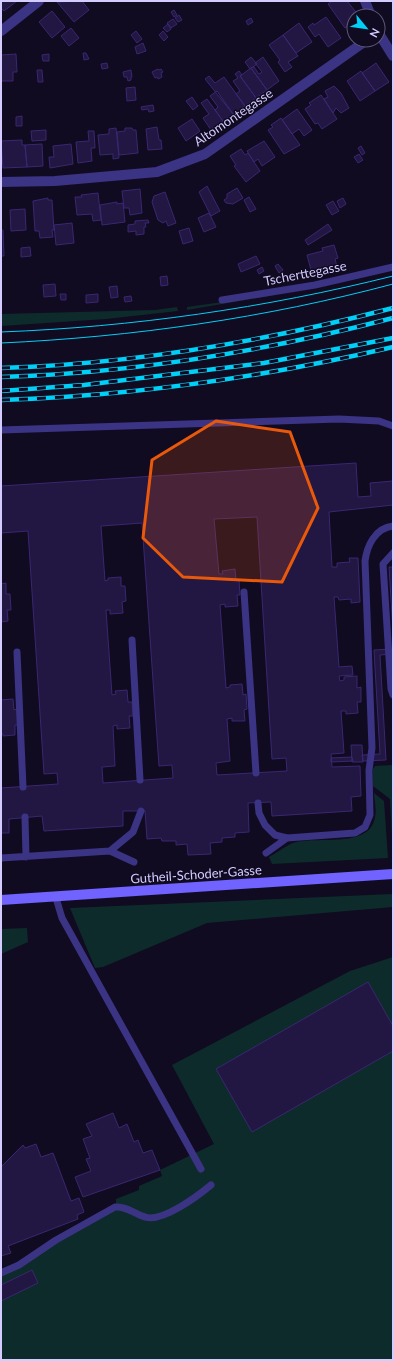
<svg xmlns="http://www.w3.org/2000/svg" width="394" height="1361" font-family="Lato,sans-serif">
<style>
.green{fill:#0e2b2b}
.building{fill:#221643;stroke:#3a2771;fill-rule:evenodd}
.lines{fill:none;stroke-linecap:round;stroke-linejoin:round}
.lane{stroke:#3b3383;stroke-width:7}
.street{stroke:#3b3383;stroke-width:10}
.secondary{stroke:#7063ff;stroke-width:10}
.tram{stroke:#00cff7;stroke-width:1}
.rail-casing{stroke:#00cff7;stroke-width:4.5}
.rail{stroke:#100b21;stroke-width:3;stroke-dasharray:9;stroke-linecap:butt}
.marked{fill:#e8590c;fill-opacity:0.2;stroke:#e8590c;stroke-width:3;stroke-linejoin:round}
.labels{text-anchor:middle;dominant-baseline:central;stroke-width:3;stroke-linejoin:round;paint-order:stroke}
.street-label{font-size:13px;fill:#d4ccff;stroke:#100b21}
</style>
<rect width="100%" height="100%" fill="#100b21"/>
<path class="green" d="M280,294L187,310V307Z
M177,307L178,311L106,319L1,326V314L155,310Z
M393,765V855L390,799L373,786V769L375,766Z
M374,793L384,801L388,858L272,864L269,857C277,853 285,846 293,843C315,835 370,850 375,817C377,810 374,800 374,793Z
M393,894V907L207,923L103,967L95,968L70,908Z
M27,928L28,942L1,954V929Z
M393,957V1360H1V1269L15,1263L116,1204V1199L139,1190V1186L162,1176L160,1170L214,1144L172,1065L350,971Z"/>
<path class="building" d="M1,1H17L4,11L1,8Z
M82,1L89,10L74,22L57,2Z
M332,1H347L359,16H354V21L345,28L328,4Z
M174,10L177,15L174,17L171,12Z
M52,11L65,27L52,38L39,22Z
M179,15L182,20L178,22L175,18Z
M326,17L341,38L328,47L319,34L315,37L308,27L313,23L314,25Z
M251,18L253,22L248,25L246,21Z
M173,19L177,24L171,28L167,23Z
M299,23L312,42L296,53L283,35Z
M168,24L171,29L167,32L163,28Z
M71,28L79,38L69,46L61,36Z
M136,31L142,39L137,43L131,35Z
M163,31L168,37L164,41L159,35Z
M283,35L298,56L288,62L292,67L285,72L278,62L280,60L269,45Z
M143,43L146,51L137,54L135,47Z
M83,53H86L89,59L84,60Z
M16,54L17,72H13V81H1V55Z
M49,54V61H43L42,55Z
M251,57L257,64L250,69L245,62Z
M263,57L279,81L267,90L251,68L254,67L259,74L262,72L255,63Z
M107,63L108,68L102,69L101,64Z
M376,63L389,82L375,91L362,73Z
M251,68L267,90L256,98L240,76Z
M158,69L159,70L161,69L163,72L161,73L162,77L158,79L157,77L155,78L152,72Z
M37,70H42L43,82H38Z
M131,70L132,77H131V80L128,81L127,77H124L123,72Z
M239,71L242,75L240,76L256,98L245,106L236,94L240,91L233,81L238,78L235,74Z
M361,71L375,91L360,101L347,81Z
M209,76L215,83L224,77L245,106L233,114L205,79Z
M334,86L341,93L349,108L341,113L336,108L333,113L324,99L328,97L325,91Z
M135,87L136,100L127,101L126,88Z
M217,91L233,114L223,121L215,110L218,107L210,96Z
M321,95L337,119L322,129L318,123L315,124L305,109L311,105L309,103Z
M192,97L198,106L193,110L186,101Z
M207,99L223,121L211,130L203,118L209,114L201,103Z
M153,105L154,111L149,112L148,109L142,110L141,107Z
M297,109L312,130L304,136L299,129L292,134L282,120Z
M22,116V126H16V117Z
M281,118L300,145L284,154L268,130L273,127L271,125Z
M192,119L200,131L186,141L178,128Z
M157,127L159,140H161L162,149L148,150L146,129Z
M116,128L119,158L113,159V154L100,155L98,135L109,134V129Z
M125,128H132L133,130H136L138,153L119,155L117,132L125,131Z
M46,130V140L32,141L31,131Z
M88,131H94L95,148H91L92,161L78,163L76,142L89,141Z
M22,140V145H25L27,167L3,168L1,141Z
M264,141L275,157L262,166L258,159L254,162L247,151Z
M42,144L43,166L27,167L25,145Z
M71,144L73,164L50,168L49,157H54L53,146Z
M361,146L365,153L362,155L358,148Z
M241,149L245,155L248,153L260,171L246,182L234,166L236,165L230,156Z
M359,154L363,160L358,163L354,157Z
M207,186L220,211L211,216L199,192Z
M237,188L243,198L233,204L226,203L224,200L227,198V194Z
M140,189L142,213L130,215L129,208H124L122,191Z
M165,192L176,223L168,226L166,221L163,223L158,220L152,202L154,196Z
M98,193L101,220L93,221L92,214L77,215L75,197H82L81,195Z
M249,197L256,209L250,212L244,200Z
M48,198V200H52L54,230H52L53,237L40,238L39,231H35L33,201Z
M343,198L346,204L340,208L337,201Z
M333,201L339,211L332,215L326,205Z
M117,202V204L123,203L125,222L102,225L100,205Z
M25,209L26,230L11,231L10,210Z
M209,213L216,227L204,232L198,218Z
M148,220L149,223H145L146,227H144V234L136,235V231L128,232V225L135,224V221Z
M72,223L74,243L56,245L54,225Z
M328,224L332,230L308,245L305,240Z
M189,228L193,241L183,244L179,231Z
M1,230H3L4,256H1Z
M334,245L338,258L335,259L337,266L319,270L320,273L312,274L307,255L323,251L322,248Z
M30,247L31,256L21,257V248Z
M256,256L260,264L241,272L238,264Z
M278,264L283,270L279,273L275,266Z
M262,267L264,271L259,274L257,270Z
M167,276L168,285L161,286L160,277Z
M55,284L56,296L44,297L43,285Z
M117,286L118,297L111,298L109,287Z
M60,294H66V300H61Z
M98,294V302L86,303V295Z
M131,296L132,301L125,302L124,297Z
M356,463L358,497L371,496L370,483L393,481V505L329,512L332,567H337V563L350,562L349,558H358L360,602L351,603V599L339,600L338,597H334L339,667L352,666L353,675L339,676L340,681L344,680V677L357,676V688L361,687V702H357L358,713L346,714V711H341L344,753L331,754L332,767L360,766L361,796L351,797L352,811L272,816L271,802L248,803L249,832L235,833V837L222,838V842L210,843L211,854L188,855L187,844L176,845V841H162L161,838L147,839L145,811H123V826L44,831L42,816L9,819V833H1V788L58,784L57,773L44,774L28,531L1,533V486ZM257,517L272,759L286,758L287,771L217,775L216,763L230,761L227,719L232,718V721H245L244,710L247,709L246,694L243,695L242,684L230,685V687L226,688L220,605L225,604V607L238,606L237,595H240L239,580H236L235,569L222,571L223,574H219L214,519ZM142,523L159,766L172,765L173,778L103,783L102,767L115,766L113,726L117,725V729L130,728L129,716H133L132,702H128L127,690L115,691L116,694L112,695L106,610H110V614L123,613L122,602L126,601L125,586H121V577L108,578V580L105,581L101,526Z
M389,567H393V632Z
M6,583V594H10L11,610H7L8,621L1,622V584Z
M393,649V654L380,655L386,760L363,761L362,755L380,754L374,650Z
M13,699L14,710L17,709L18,725H15V735L3,736V734H1V700Z
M351,745H362L363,762H352Z
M352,757L353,761L331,762V758Z
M368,982L393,1026V1051L252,1132L216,1069Z
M113,1113L119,1128L127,1124L134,1142L138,1140L143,1153L152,1150L160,1170L83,1197L75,1177L91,1171L86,1159L90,1158L83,1139L92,1136L86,1124Z
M36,1144L41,1157L53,1153L71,1201L79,1198L84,1212L77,1215L78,1219L8,1246L11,1253L1,1256V1167L23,1145L25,1148Z
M32,1270L38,1283L1,1301V1285Z"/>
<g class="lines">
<path class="lane" d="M222,300L315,285L393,267
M1,430L339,419L379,421L393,426
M393,553L383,564L391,689L393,695
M244,592L256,773
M132,640L140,780
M17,652L23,787
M258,803L259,813L265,825L275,835L287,838L355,833L365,827L370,815L369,770L372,748L365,561C367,546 375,528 393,526
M25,817L26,857
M110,851L133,832L141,811
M266,853L287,838
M1,858L110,851L134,862
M56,898L62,918L201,1169
M1,1273L19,1265L56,1240L115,1207C127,1206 134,1214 145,1217C162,1223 199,1195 211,1185"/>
<path class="street" d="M365,1L371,16
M1,31L39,1
M378,32L393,56
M1,182L55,181L157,172L205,154L367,40"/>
<path class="secondary" d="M1,900L393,874"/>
<path class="tram" d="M1,332C133,327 265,308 393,276
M1,343C133,337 265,318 393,284"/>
<defs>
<path id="rail" d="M1,368C133,364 266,341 393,308
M1,377C133,373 266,351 393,318
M1,391L84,385L264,363L393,338
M1,400C132,396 265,377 393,347"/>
</defs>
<use href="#rail" class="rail-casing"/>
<use href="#rail" class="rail"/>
</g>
<path class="marked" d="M216,421L290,432L318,508L282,582L183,577L143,538L152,460Z"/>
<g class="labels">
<g class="street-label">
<text transform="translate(233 117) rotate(-34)">Altomontegasse</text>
<text transform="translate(305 273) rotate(-11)">Tscherttegasse</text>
<text transform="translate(196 874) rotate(-4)">Gutheil-Schoder-Gasse</text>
</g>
</g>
<rect width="394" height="1361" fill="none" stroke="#d4ccff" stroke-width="4"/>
<g transform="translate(366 28) rotate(119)"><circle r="19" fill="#100b21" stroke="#5e587a"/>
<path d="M0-3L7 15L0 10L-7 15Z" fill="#00cff7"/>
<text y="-6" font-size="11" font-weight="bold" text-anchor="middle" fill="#d4ccff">N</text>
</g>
</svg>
